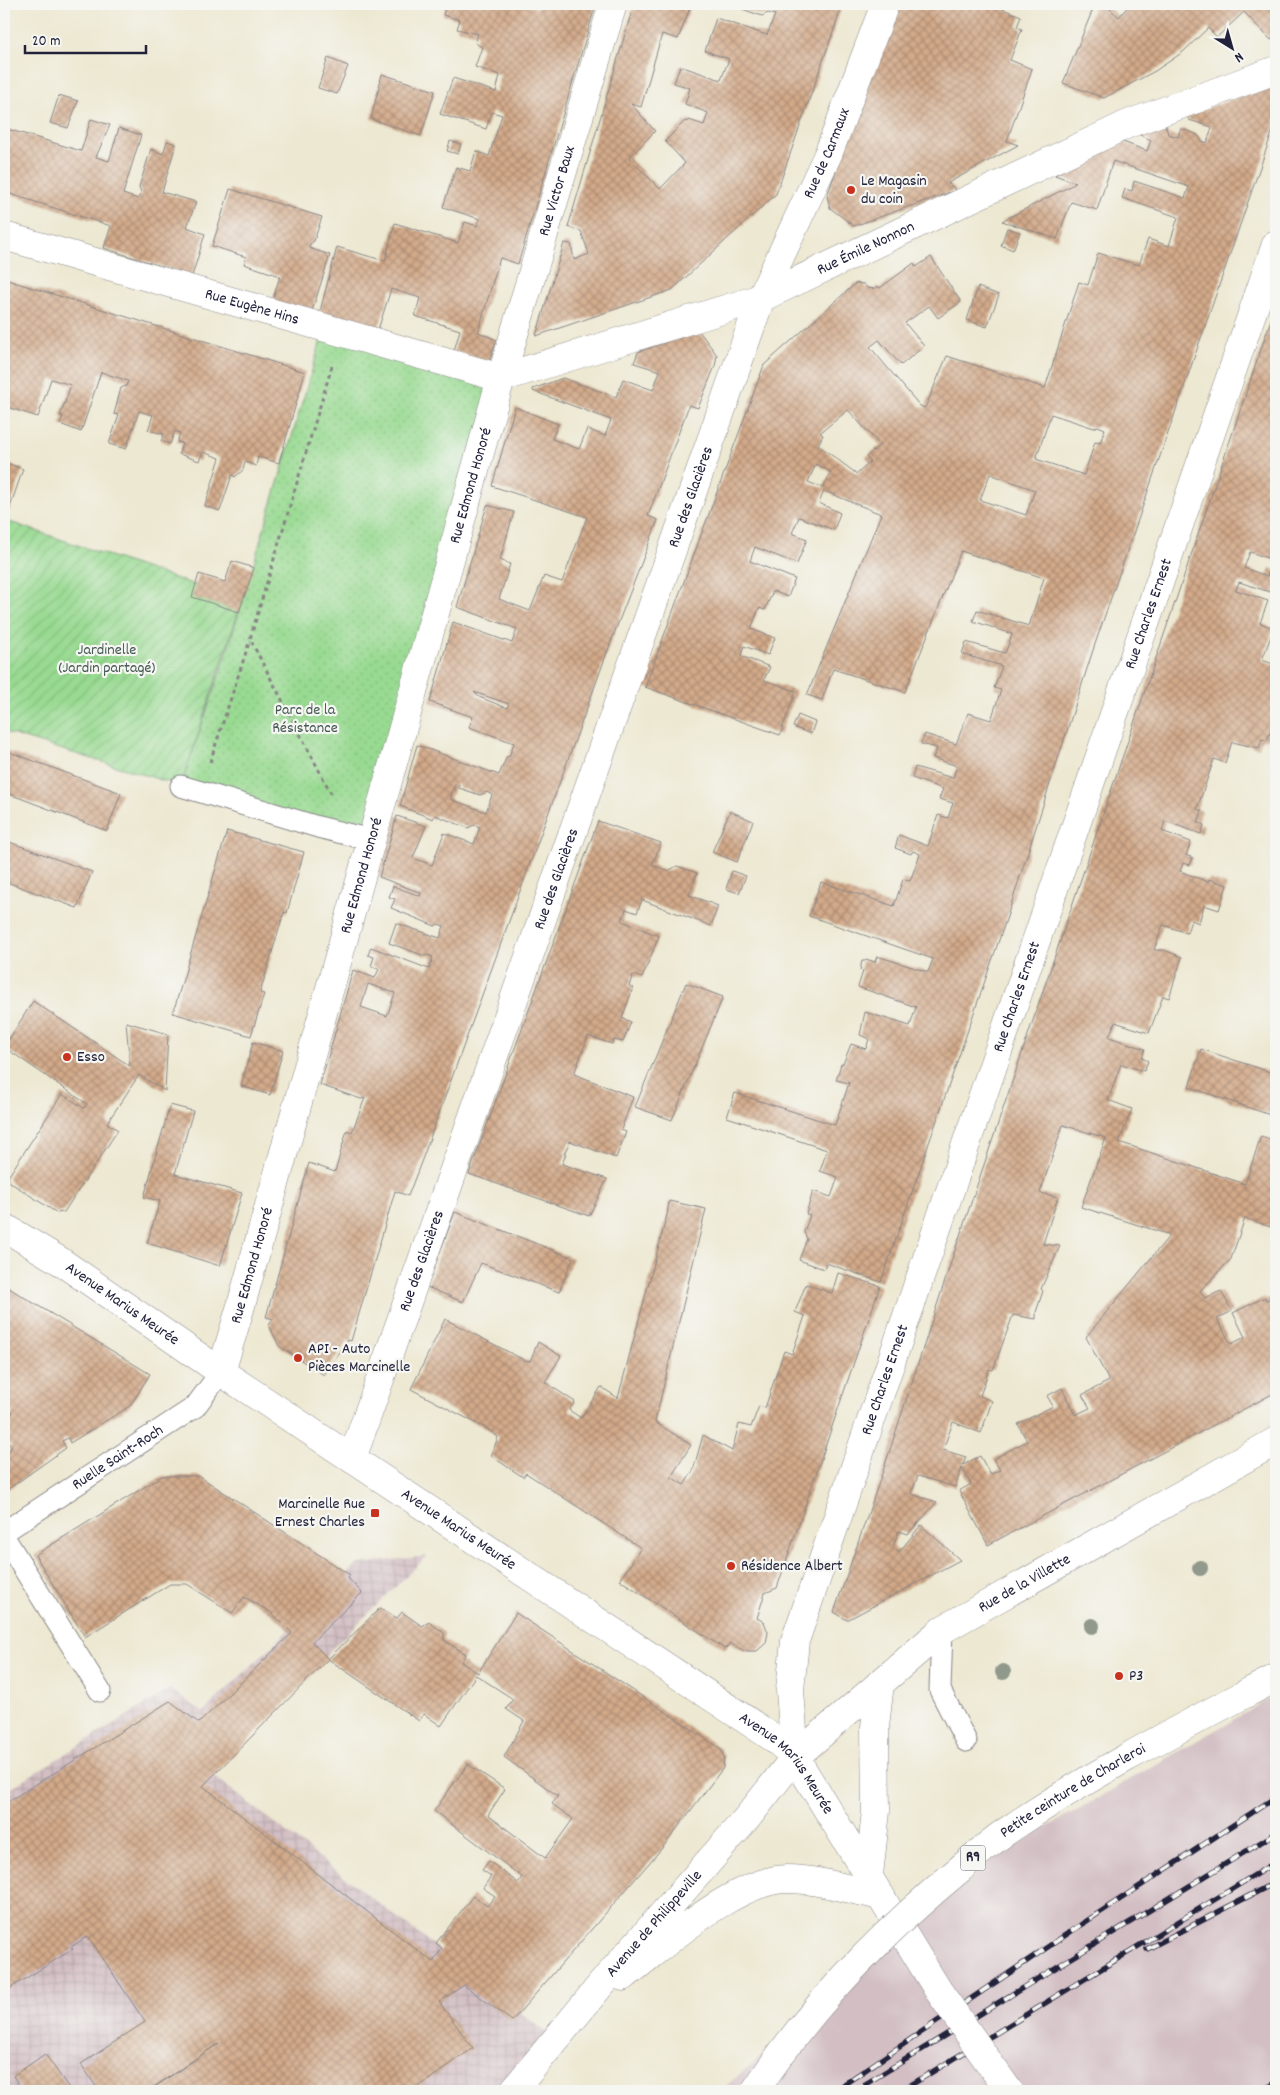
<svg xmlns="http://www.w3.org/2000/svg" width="1280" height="2095" font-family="Dekko,sans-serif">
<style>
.industrial{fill:url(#industrial-grid)}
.railway{fill:#d2bec3}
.park{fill:url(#park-dots);stroke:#5d7e66}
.garden{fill:url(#garden-furrows);stroke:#5d7e66}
.building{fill:url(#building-cross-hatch);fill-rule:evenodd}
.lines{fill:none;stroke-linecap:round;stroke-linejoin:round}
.service-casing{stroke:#888586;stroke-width:23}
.minor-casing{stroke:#888586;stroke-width:29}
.secondary-casing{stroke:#888586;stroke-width:29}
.motorway-casing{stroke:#888586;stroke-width:29}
.path{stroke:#888586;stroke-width:3;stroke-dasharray:4 4;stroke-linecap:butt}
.service{stroke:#fff;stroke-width:21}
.minor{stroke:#fff;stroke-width:28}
.secondary{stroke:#fff;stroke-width:28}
.motorway{stroke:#fff;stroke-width:28}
.rail-casing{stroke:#22223b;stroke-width:5.5}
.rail{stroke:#f6f6f2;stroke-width:4;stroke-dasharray:11;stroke-linecap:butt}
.secondary-bridge-casing{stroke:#888586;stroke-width:29;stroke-linecap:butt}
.motorway-bridge-casing{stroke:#888586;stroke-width:29;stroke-linecap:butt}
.secondary-bridge{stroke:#fff;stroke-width:28}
.motorway-bridge{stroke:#fff;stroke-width:28}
.tree{fill:#91998d}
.poi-dot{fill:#c8321e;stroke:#f6f6f2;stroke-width:2}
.labels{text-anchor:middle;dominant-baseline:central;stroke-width:4.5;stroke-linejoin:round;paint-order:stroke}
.shield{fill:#f6f6f2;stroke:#626272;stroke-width:1}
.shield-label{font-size:15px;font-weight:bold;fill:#22223b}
.street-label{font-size:16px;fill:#22223b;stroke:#f6f6f2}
.poi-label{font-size:16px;fill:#22223b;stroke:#f6f6f2;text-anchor:start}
.park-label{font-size:16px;fill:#455955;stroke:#f6f6f2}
</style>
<defs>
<pattern id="industrial-grid" width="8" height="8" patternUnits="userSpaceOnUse" patternTransform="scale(1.25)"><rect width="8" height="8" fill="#d2bec3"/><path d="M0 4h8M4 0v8" fill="none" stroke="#b4a3a8"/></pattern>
<pattern id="park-dots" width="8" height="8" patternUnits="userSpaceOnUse" patternTransform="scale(1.25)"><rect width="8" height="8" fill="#98da91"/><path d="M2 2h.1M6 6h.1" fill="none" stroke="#83bb7e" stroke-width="1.8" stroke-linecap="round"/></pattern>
<pattern id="garden-furrows" width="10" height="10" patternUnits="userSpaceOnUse" patternTransform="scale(1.25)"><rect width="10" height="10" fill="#98da91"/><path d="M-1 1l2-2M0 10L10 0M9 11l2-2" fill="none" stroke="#83bb7e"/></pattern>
<pattern id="building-cross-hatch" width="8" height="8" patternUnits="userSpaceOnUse" patternTransform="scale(1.25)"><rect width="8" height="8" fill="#d3aa8a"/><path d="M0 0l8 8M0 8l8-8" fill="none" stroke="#ab8a72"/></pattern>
</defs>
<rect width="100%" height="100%" fill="#f6f6f2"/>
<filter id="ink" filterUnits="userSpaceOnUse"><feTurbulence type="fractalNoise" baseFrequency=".02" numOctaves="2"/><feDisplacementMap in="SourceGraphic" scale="10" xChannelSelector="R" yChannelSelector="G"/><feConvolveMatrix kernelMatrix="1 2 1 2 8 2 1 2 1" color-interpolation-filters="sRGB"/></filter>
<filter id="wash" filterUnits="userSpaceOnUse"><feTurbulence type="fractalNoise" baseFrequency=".0096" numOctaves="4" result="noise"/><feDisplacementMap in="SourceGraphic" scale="20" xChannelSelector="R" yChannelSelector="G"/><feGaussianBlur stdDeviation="1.12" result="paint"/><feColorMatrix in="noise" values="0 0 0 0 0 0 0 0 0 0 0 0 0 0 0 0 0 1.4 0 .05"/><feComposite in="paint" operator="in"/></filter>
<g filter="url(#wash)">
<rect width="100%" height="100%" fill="#ede8d1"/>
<path class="industrial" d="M427,1556L207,1771L555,2039L513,2091H4V1792L170,1689L203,1712L358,1564Z"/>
<path class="railway" d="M1276,1695V2091H720L994,1858Z"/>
<path class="park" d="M325,327L501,378L371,840L181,786L226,655Z"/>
<path class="garden" d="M4,520L242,601L181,786L4,732Z"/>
<g id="blocks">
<path class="building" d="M446,4H524L537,8L539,4H596L518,264L500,258L478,332L497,340L489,362L454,351L460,330L415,316L420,298L391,289L377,333L319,315L337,247L385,261L395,223L458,243L465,222L477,226L480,219L443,207L456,167L470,171L476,151L489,156L502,115L492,112L486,129L440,114L453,78L496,92L500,75L475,67L482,47L475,43L478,34L457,29L460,20L443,15Z
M634,4H679L690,8L678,39L662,34L641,107L631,104L655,131L629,158L660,189L685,163L665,141L685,121L688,122L689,120L704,125L708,113L685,104L690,88L674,83L680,66L721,80L729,59L705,51L716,18L767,35L775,15L768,13L762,16L728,4H843L776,194L672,290L536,336L564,243L571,244L574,260L589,254L581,231L568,227Z
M895,4H990L1021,16L1017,27L1022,29L1010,60L1032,69L1007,141L1018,145L948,183L956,190L854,226L830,208L827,196Z
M1095,4H1104L1119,17L1130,4H1276V34L1271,40L1244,12L1217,37L1208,28L1183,52L1155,71L1104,98L1063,83Z
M328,58L348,66L337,94L318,88Z
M382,74L435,91L421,136L371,119Z
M1271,85L1276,90V121L1094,647L1008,914L881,1282L826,1263L824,1269L799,1260L807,1239L804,1232L810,1215L806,1214L813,1191L831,1197L838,1177L820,1171L827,1150L727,1117L735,1093L835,1125L849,1083L836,1080L841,1064H843L851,1044L866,1049L869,1039L860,1035L865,1012L910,1026L916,1007L858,987L863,971L860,970L862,961H865L866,959L875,962L877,956L928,972L933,959L809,916L821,882L894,906L903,879L910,881L920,854L913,851L911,854L895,848L899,835L928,846L938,815L948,818L953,803L939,799L943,789L912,778L915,767L953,778L957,766L933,758L937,748L921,744L925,734L956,744L968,713L991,720L1001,690L994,688L1002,666L962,654L966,642L1005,653L1009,643L1012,634L973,621L977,610L1029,626L1044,578L961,551L905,692L833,669L822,700L807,695L881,514L824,491L819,503L840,513L834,530L799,517L792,533L807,539L797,564L755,547L750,561L795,579L788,597L773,591L765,610L759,608L751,629L775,638L768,655L744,646L741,656L770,667L764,680L796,691L780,735L645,687L764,365L856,283L864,284L867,288L875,289L878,286L880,288L914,263L916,267L931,257L961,302L938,318L929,306L905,323L924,346L901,365L879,340L870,347L920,406L925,408L947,356L1045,388L1079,282L1088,285L1098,253L1139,265L1148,239L1169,246L1178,217L1122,198L1125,189L1132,191L1134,181L1185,198L1189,187L1113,161L1097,210L1071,202L1057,239L1002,221L1076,183L1055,175L1093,152L1123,142L1147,151L1151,140L1138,134L1165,124L1168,134L1178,137L1180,130L1183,129L1198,135L1202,141L1207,143L1212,127L1189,120L1187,116ZM848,410L880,445L866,457L870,462L857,474L818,445L823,435L820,433ZM1051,414L1094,428L1098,426L1105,429L1100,443L1095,442L1084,475L1036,459ZM816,464L831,472L823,488L808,482ZM990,474L1035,490L1026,515L980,500Z
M59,95L78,101L68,128L50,123Z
M91,119L110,125L96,157L109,161L119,128L141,135L123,194L138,199L141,192L139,187L151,149L163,154L167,141L176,144L162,192L196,202L187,227L205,234L192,276L104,248L111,226L4,192V128L81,151Z
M450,141L461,144L458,154L447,151Z
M230,189L322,217L314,241L310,244L309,248L330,255L311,314L272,302L280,276L244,264L246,257L212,246Z
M1007,228L1020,232L1013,250L1001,245Z
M4,279L305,372L279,463L258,457L256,466L245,462L243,470L235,477L232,475L220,511L205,506L220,458L203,452L199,461L179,454L182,443L177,442L180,433L175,431L170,444L161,441L164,434L148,430L153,415L139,411L126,449L109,444L119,415L114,414L121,388L126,386L128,381L101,372L81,432L60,424L63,416H60L71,385L51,379L38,417L4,406Z
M978,287L999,295L987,327L967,320Z
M1276,305V561L1250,552L1244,568L1267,576L1270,568L1276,570V594L1239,582L1236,590L1268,601L1260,623L1274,628L1262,660L1276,665V718L1267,740L1262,739L1259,748L1232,742L1225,763L1214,759L1197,809L1202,811L1198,822L1204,825L1201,834L1165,821L1162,831L1191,842L1186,855L1193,858L1190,865L1183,863L1180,871L1208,882L1209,879L1227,885L1219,910L1204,905L1199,923L1191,920L1187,933L1163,925L1154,950H1164L1182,957L1169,998L1163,996L1149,1033L1115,1022L1109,1037L1145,1049L1142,1058L1148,1061L1144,1071L1121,1064L1108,1100L1132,1109L1119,1142L1245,1184L1261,1136L1276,1141V1229L1245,1218L1231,1259L1200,1291L1205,1298L1221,1291L1232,1311L1217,1319L1231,1344L1245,1337L1233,1313L1265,1297L1266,1300L1276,1298V1392L988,1545L959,1491L971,1484L962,1468L955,1487L918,1476L911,1494L937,1502L908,1534L899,1531L893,1546L899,1552L921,1525L960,1560L847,1620L834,1612L885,1465L952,1259ZM1063,1125L1106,1138L1081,1207L1170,1235L1086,1337L1109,1381L1082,1395L1090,1408L1075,1415L1062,1388L1047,1396L1053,1406L1018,1424L1027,1441L993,1459L1000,1470L990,1474L980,1456L963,1465L966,1457L943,1450L953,1422L981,1433L992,1401L980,1396L989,1369L993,1370L1013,1315L1036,1319V1312L1043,1291L1041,1289L1060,1246L1043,1244L1058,1197L1040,1193Z
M699,331L717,355L715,366L698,408L689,405L648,516L658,520L612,639L423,1157L408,1196L395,1191L351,1341L348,1340L324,1375L279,1346L269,1325L273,1319L266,1317L309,1163L335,1172L347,1130L352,1132L365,1098L361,1099L320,1085L353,970L375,978L379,969L371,966L374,957L368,955L371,947L429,969L433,957L427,955L425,956L389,943L396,923L440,938L444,926L438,924L435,926L391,908L395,899L389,897L393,886L420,896L421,893L379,877L397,816L426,826L413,858L432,865L444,833L474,844L480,827L474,825L468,828L435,815L433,819L400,806L417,745L499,775L507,756L509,757L514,743L469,727L473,717L430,702L453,622L512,643L517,629L457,607L487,505L514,512L500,560L510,564L499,599L530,611L544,576L562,582L587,517L492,486L515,407L558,424L552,439L579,449L587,429L605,436L611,420L533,391V389L563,378L616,397L623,379L653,390L660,371L634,363L638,352ZM474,692L509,704L507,708L479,697ZM455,784L459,785V788L480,795L487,792L492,795L486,812L450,799ZM368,984L395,993L387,1016L361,1007Z
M4,462L23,469L4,525Z
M232,561L254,568L239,612L192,597L199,574L225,582Z
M798,715L815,722L811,734L793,727Z
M4,750L121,793L107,831L4,792Z
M730,811L753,821L737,862L712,852Z
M598,821L661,843L652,865L668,871L677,866L697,873L689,895L718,906L711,926L642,900L637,913L626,909L622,921L659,936L642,978L633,975L629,986L633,988L622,1018L631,1022L623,1042L614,1040L612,1044L588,1036L574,1074L633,1097L621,1130L626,1132L616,1158L570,1141L564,1154H566L562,1164L607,1179L589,1216L469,1174Z
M227,831L304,852L287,913L284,912L260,993L264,994L251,1036L173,1013Z
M4,840L92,872L77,908L4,881Z
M732,871L746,876L739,893L726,889Z
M686,983L723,997L672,1120L635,1107Z
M33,1001L130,1066L126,1022L168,1034L165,1091L139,1075L107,1123L118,1130L64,1212L57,1213L11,1183L8,1177L62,1094L84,1108L87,1104L4,1047Z
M253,1042L283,1051L270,1095L241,1086Z
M1201,1049L1276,1074V1117L1189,1087Z
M170,1105L193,1111L175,1174L242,1193L220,1266L147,1243L160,1201L144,1197Z
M669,1201L706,1209L655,1422L691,1445L671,1477L684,1485L693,1471L703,1435L732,1451L739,1424L751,1427L759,1406L765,1408L784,1351L792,1354L805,1316L795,1312L806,1284L832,1293L838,1273L880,1286L777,1588L765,1593L757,1618L764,1622L768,1632L766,1643L757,1651H744L730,1643L725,1649L620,1580L641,1548L526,1473L523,1477L491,1456L498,1437L489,1430L411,1389L445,1319L524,1360L530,1361L538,1342L561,1356L545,1382L575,1402L569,1410L581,1418L601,1387L618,1398L667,1215Z
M455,1212L573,1258L559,1292L481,1263L463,1302L427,1287Z
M4,1285L150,1374L130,1406L70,1443L68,1438L62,1441L66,1448L4,1492V1460L12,1446L4,1440L6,1434L4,1432V1426L13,1412L4,1406Z
M162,1476H199L350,1575L348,1578L362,1593L312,1642L328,1659L203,1786L433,1962L442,1948L436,1943L473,1896L487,1906L495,1896L483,1888L491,1876L482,1870L489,1861L518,1883L522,1877L434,1811L468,1764L505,1789L488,1815L545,1858L573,1819L552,1804L558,1796L504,1757L524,1721L506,1709L513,1699L476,1675L441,1726L424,1714L419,1721L328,1659L380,1608L397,1618L402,1612L422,1626L429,1622L444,1633V1640L466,1654L461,1662L478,1673L516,1613L720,1748L724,1757L723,1768L663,1847L512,2021L464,1985L439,2002L473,2048L413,2091H149L219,2043L148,2091H99L81,2064L145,2022L88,1936L71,1947L73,1949L4,1992V1804L170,1701L199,1723L292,1633L272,1613L244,1597L232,1613L187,1584H170L85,1637L35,1555Z
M45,2054L71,2091H23L13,2076Z"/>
</g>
</g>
<g filter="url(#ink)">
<use href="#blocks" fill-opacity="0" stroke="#888586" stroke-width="1"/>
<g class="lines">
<defs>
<g id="service">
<path d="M181,786L318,827L371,840"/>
<path id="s1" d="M4,1532L195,1407L221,1372"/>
<path d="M4,1537L100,1691"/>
<path d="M942,1630L940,1690L966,1741"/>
</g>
<g id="minor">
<path id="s2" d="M4,236L501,378"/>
<path id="s3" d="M501,378L761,298L1128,124L1276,70"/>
<path id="s4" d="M221,1372L240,1309L501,378L613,4"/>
<path id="s5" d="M352,1459L761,298L829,152L885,4"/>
<path d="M623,1977C665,1945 734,1880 787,1879C818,1879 851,1890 881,1896"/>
<path id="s6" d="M513,2091L609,1975L747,1818L795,1757L790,1690L795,1641L1276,244"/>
</g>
<g id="secondary">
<path id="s7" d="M4,1227L60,1261L221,1372L775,1739L795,1757L938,1990"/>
<path id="s8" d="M795,1757L942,1630L1276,1441"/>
<path d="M869,1875L876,1811L875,1727L880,1683"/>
</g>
<path id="motorway" d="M1247,1693L1276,1678"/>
</defs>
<use href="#service" class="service-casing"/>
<use href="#minor" class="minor-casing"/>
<use href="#secondary" class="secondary-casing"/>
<use href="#motorway" class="motorway-casing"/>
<path class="path" d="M332,366L250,639L333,797
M210,762L250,640"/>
<use href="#service" class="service"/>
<use href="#minor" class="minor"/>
<use href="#secondary" class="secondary"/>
<use href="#motorway" class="motorway"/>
<defs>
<path id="rail" d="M1147,1949L1276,1882
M834,2091L1073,1930L1276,1797
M854,2091L1276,1833
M901,2091L1276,1862
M1262,2091L1276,2083"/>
</defs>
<use href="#rail" class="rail-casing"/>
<use href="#rail" class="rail"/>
<defs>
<path id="secondary-bridge" d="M938,1990L1009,2091"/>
<g id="motorway-bridge">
<path id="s9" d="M755,2091C810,2007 882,1933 960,1869C975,1856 990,1842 1007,1831C1083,1779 1165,1736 1247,1693"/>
</g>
</defs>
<use href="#secondary-bridge" class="secondary-bridge-casing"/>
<use href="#motorway-bridge" class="motorway-bridge-casing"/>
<use href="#secondary-bridge" class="secondary-bridge"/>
<use href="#motorway-bridge" class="motorway-bridge"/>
</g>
<g class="tree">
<circle cx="1200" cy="1568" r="8"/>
<circle cx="1092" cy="1626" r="8"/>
<circle cx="1003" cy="1672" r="8"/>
</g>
</g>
<g class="poi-dot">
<circle cx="851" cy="190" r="5"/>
<circle cx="67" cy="1057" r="5"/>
<circle cx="298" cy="1358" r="5"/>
<rect x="370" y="1508" width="10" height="10" rx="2.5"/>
<circle cx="731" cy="1566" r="5"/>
<circle cx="1119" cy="1676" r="5"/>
</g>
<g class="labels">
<rect class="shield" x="960.5" y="1845.5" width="25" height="25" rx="4"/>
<g class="shield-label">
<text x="973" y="1858">R9</text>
</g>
<g class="street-label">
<text stroke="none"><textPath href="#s5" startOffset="1390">Rue de Carmaux</textPath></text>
<text stroke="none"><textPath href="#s4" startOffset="1228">Rue Victor Baux</textPath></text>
<text stroke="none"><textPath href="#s3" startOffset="388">Rue Émile Nonnon</textPath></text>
<text stroke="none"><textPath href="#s2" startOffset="258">Rue Eugène Hins</textPath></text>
<text stroke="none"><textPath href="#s4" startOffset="921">Rue Edmond Honoré</textPath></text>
<text stroke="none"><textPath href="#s5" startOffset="1020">Rue des Glacières</textPath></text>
<text stroke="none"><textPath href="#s6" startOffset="1640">Rue Charles Ernest</textPath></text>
<text stroke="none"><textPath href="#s4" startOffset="516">Rue Edmond Honoré</textPath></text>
<text stroke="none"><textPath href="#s5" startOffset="615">Rue des Glacières</textPath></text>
<text stroke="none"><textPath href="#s6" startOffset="1235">Rue Charles Ernest</textPath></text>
<text stroke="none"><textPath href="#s5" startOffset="210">Rue des Glacières</textPath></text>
<text stroke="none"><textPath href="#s4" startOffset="111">Rue Edmond Honoré</textPath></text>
<text stroke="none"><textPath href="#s7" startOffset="141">Avenue Marius Meurée</textPath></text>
<text stroke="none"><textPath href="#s6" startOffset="830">Rue Charles Ernest</textPath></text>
<text stroke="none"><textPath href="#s1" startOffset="136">Ruelle Saint-Roch</textPath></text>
<text stroke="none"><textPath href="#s7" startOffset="546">Avenue Marius Meurée</textPath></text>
<text stroke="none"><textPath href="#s8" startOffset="289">Rue de la Villette</textPath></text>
<text stroke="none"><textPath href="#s7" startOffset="951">Avenue Marius Meurée</textPath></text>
<text stroke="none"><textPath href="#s9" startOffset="441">Petite ceinture de Charleroi</textPath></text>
<text stroke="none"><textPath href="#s6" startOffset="219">Avenue de Philippeville</textPath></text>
</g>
<g class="poi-label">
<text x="861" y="181">Le Magasin<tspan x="861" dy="18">du coin</tspan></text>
<text x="77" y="1057">Esso</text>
<text x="308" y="1349">API - Auto<tspan x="308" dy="18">Pièces Marcinelle</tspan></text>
<text x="365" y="1504" text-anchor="end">Marcinelle Rue<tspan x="365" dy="18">Ernest Charles</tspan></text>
<text x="741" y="1566">Résidence Albert</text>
<text x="1129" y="1676">P3</text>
</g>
<g class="park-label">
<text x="107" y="650">Jardinelle<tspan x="107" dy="18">(Jardin partagé)</tspan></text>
<text x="305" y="710">Parc de la<tspan x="305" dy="18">Résistance</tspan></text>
</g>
</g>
<rect width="1280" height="2095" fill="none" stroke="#f6f6f2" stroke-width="20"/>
<g transform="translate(1232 48) rotate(143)" stroke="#f6f6f2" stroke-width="4" paint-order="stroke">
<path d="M0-4L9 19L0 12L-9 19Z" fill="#22223b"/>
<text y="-8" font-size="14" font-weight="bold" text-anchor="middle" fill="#22223b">N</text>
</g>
<path d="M25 45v8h121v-8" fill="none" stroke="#22223b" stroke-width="2.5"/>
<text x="32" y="45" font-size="15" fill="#22223b" stroke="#f6f6f2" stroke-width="4" paint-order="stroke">20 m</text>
</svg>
